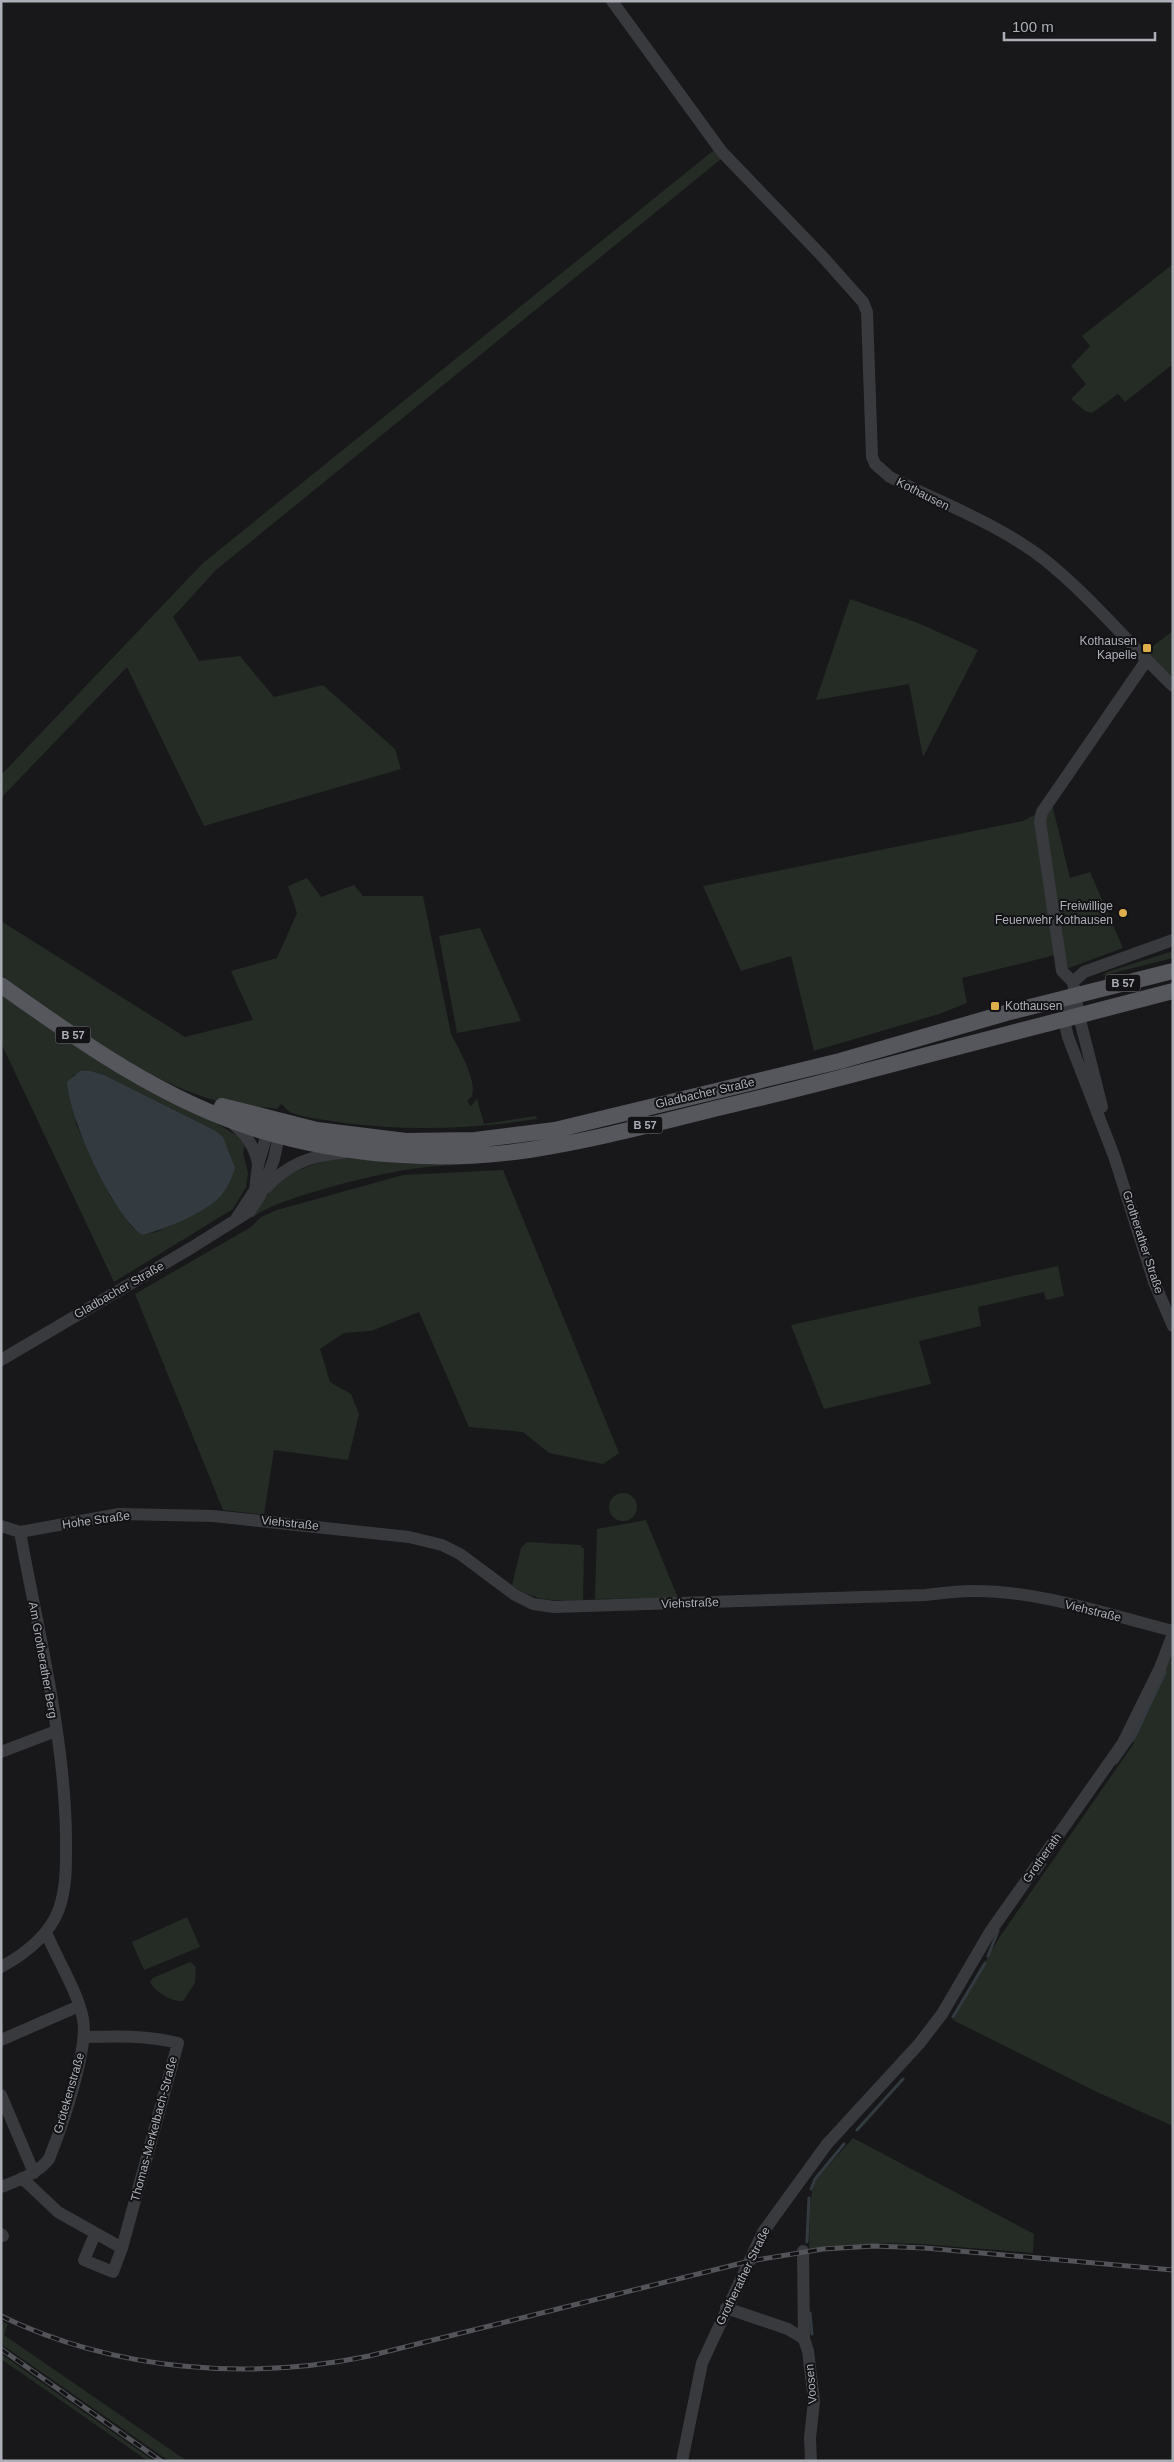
<svg xmlns="http://www.w3.org/2000/svg" width="1174" height="2462" font-family="Helvetica,sans-serif">
<style>
.green{fill:#242c25;fill-rule:evenodd}
.water{fill:#333b41}
.lines{fill:none;stroke-linecap:round;stroke-linejoin:round}
.stream{stroke:#333b41;stroke-width:3}
.minor{stroke:#393a3e;stroke-width:12}
.major{stroke:#56575d;stroke-width:16}
.rail-casing{stroke:#535459;stroke-width:5}
.rail{stroke:#131315;stroke-width:3;stroke-dasharray:9;stroke-linecap:butt}
.poi-dot{fill:#deae4c;stroke:#131315;stroke-width:2}
.labels{text-anchor:middle;dominant-baseline:central;stroke-width:4;stroke-linejoin:round;paint-order:stroke}
.shield{fill:#131315;stroke:#7e8087;stroke-width:1}
.shield-label{font-size:11px;font-weight:bold;fill:#acafb8}
.street-label{font-size:12px;fill:#acafb8;stroke:#131315}
.poi-label{font-size:12px;fill:#acafb8;stroke:#131315;text-anchor:end}
</style>
<rect width="100%" height="100%" fill="#18181a"/>
<path class="green" d="M714,150L721,159L216,570L173,617L199,661L240,656L274,697L323,685L395,749L401,769L204,826L127,667L1,798V775L203,563Z
M1173,264V364L1125,402L1118,394L1092,413L1085,411L1071,399L1086,384L1071,366L1090,346L1082,336Z
M850,599L918,623L978,650L923,757L909,684L816,700Z
M1173,631V681L1144,653Z
M1051,800L1070,878L1090,872L1123,948L1058,972L1055,955L962,978L967,1003L939,1014L814,1051L791,956L741,971L703,886L1023,821L1034,815L1045,814Z
M307,878L321,897L354,885L363,896H423L451,1034C459,1049 477,1080 472,1096L467,1101L471,1106L477,1099L484,1124L536,1116L537,1119C472,1129 410,1131 345,1123C328,1120 309,1119 292,1113C288,1112 285,1107 281,1104L277,1109C263,1106 247,1109 232,1105C146,1085 72,1025 1,975V921L185,1037L253,1020L231,971L277,958L297,913L288,886Z
M480,928L521,1021L457,1033L439,936Z
M1173,951V958L1101,976L1107,972Z
M1,992L236,1135L245,1145L243,1153L248,1173L246,1187L233,1209L114,1282L1,1043ZM91,1071L104,1075L214,1130L172,1225L156,1232L142,1235L132,1227L110,1196L76,1124L73,1075Z
M338,1157L395,1162L495,1160L496,1162C466,1165 435,1165 405,1170C377,1174 269,1200 253,1218L252,1216C281,1174 290,1171 338,1157Z
M503,1170L619,1453L603,1464L549,1453L523,1432L469,1427L419,1312L371,1331L344,1333L320,1349L330,1382L351,1394L359,1414L348,1460L274,1450L264,1515L223,1510L135,1294L251,1227L261,1217L277,1210L403,1175Z
M1058,1266L1064,1296L1046,1300L1044,1292L978,1307L981,1326L919,1341L931,1384L824,1409L791,1325Z
M609 1507a14 14 0 1 1 28 0a14 14 0 1 1-28 0Z
M646,1520L678,1598L595,1599L597,1529Z
M527,1542L580,1545L584,1549L583,1600C556,1601 534,1602 512,1585L521,1548Z
M1173,1646V2126L1099,2093L953,2020L999,1938L1134,1743L1130,1740Z
M187,1917L200,1947L144,1970L132,1942Z
M190,1962L196,1967L195,1983L183,2001C172,2002 155,1992 150,1982L153,1978Z
M853,2138L1034,2234L1033,2253L922,2244L883,2243L809,2251L810,2208L813,2183Z
M1,2321L8,2324L4,2335L187,2461H169L1,2344Z
M1,2354L154,2461H148L1,2359Z"/>
<path class="water" d="M80,1071H91L104,1075L214,1130L223,1137L235,1168C232,1177 229,1185 223,1193C210,1211 164,1230 142,1235C111,1212 70,1120 67,1082Z"/>
<g class="lines">
<path class="stream" d="M1116,1763L1135,1736L1165,1672
M1038,1874L1045,1864
M988,1956L998,1931
M953,2017L985,1963
M857,2130L903,2079
M811,2189L815,2179L844,2144
M807,2242L809,2198
M810,2313L812,2334"/>
<path class="minor" d="M612,1L722,152L822,256L863,302L867,312L872,457L875,464L890,477C941,503 999,524 1045,560C1091,597 1130,645 1173,686
M1073,982L1062,971L1040,821L1042,812L1146,661
M1074,995L1064,1020L1068,1037L1114,1156L1154,1282L1173,1326
M1102,1107L1079,1016L1073,982L1084,972L1173,940
M232,1123C245,1134 255,1146 258,1164
M266,1188C287,1164 312,1155 343,1153
M1,1360L191,1248L250,1211L261,1194L274,1159L279,1135V1122L269,1127L258,1165L255,1190L236,1219
M1,1526L20,1532L119,1514L213,1516L409,1537L442,1545L460,1554L515,1595L533,1604L554,1607L926,1595C942,1593 959,1591 975,1591C1042,1591 1109,1615 1173,1631
M1,1752L56,1731
M1,1967C25,1954 49,1936 59,1909C67,1886 66,1863 66,1838C65,1737 38,1631 20,1532
M1,2040L79,2006
M1,2095L34,2173
M22,2178L58,2212L122,2248L178,2043C146,2035 117,2036 84,2037
M1,2187C19,2180 37,2174 49,2159C61,2129 89,2049 83,2019C78,1993 59,1962 48,1937L44,1934
M1,2234L3,2236
M95,2234L84,2260L113,2272L122,2248
M803,2251L804,2339L808,2351L814,2401L810,2438L811,2461
M726,2308L788,2329L804,2339
M682,2461L702,2363L763,2232L827,2144L919,2044L942,2014L990,1932L1123,1743L1160,1668L1173,1634"/>
<path class="major" d="M1,985C79,1041 166,1102 259,1130C346,1156 440,1163 529,1150C602,1139 675,1118 747,1101C807,1087 867,1071 927,1055C1009,1033 1091,1013 1173,991
M222,1106L317,1130L406,1141L475,1140L555,1130L840,1061L1006,1013L1173,971"/>
<defs>
<path id="rail" d="M1,2316C115,2371 248,2381 369,2356L750,2261L823,2249L874,2246L925,2248L1173,2270
M1,2349L161,2461"/>
</defs>
<use href="#rail" class="rail-casing"/>
<use href="#rail" class="rail"/>
</g>
<g class="poi-dot">
<rect x="1142" y="643" width="10" height="10" rx="2.5"/>
<circle cx="1123" cy="913" r="5"/>
<rect x="990" y="1001" width="10" height="10" rx="2.5"/>
</g>
<g class="labels">
<g class="shield">
<rect x="1105.5" y="974.5" width="35" height="17" rx="4"/>
<rect x="55.5" y="1026.5" width="35" height="17" rx="4"/>
<rect x="627.5" y="1116.5" width="35" height="17" rx="4"/>
</g>
<g class="shield-label">
<text x="1123" y="983">B 57</text>
<text x="73" y="1035">B 57</text>
<text x="645" y="1125">B 57</text>
</g>
<g class="street-label">
<text transform="translate(923 494) rotate(27)">Kothausen</text>
<text transform="translate(705 1093) rotate(-13)">Gladbacher Straße</text>
<text transform="translate(1143 1242) rotate(72)">Grotherather Straße</text>
<text transform="translate(119 1290) rotate(-30)">Gladbacher Straße</text>
<text transform="translate(96 1520) rotate(-8)">Hohe Straße</text>
<text transform="translate(290 1523) rotate(6)">Viehstraße</text>
<text transform="translate(690 1603) rotate(-2)">Viehstraße</text>
<text transform="translate(1093 1611) rotate(14)">Viehstraße</text>
<text transform="translate(43 1660) rotate(80)">Am Grotherather Berg</text>
<text transform="translate(1042 1858) rotate(-55)">Grotherath</text>
<text transform="translate(69 2093) rotate(-74)">Grötekenstraße</text>
<text transform="translate(154 2129) rotate(-75)">Thomas-Merkelbach-Straße</text>
<text transform="translate(743 2276) rotate(-64)">Grotherather Straße</text>
<text transform="translate(811 2384) rotate(-95)">Voosen</text>
</g>
<g class="poi-label">
<text x="1137" y="641">Kothausen<tspan x="1137" dy="14">Kapelle</tspan></text>
<text x="1113" y="906">Freiwillige<tspan x="1113" dy="14">Feuerwehr Kothausen</tspan></text>
<text x="1005" y="1006" text-anchor="start">Kothausen</text>
</g>
</g>
<rect width="1174" height="2462" fill="none" stroke="#acafb8" stroke-width="5"/>
<path d="M1004 32v8h151v-8" fill="none" stroke="#acafb8" stroke-width="2.5"/>
<text x="1012" y="32" font-size="15" fill="#acafb8" stroke="#131315" stroke-width="4" paint-order="stroke">100 m</text>
</svg>
